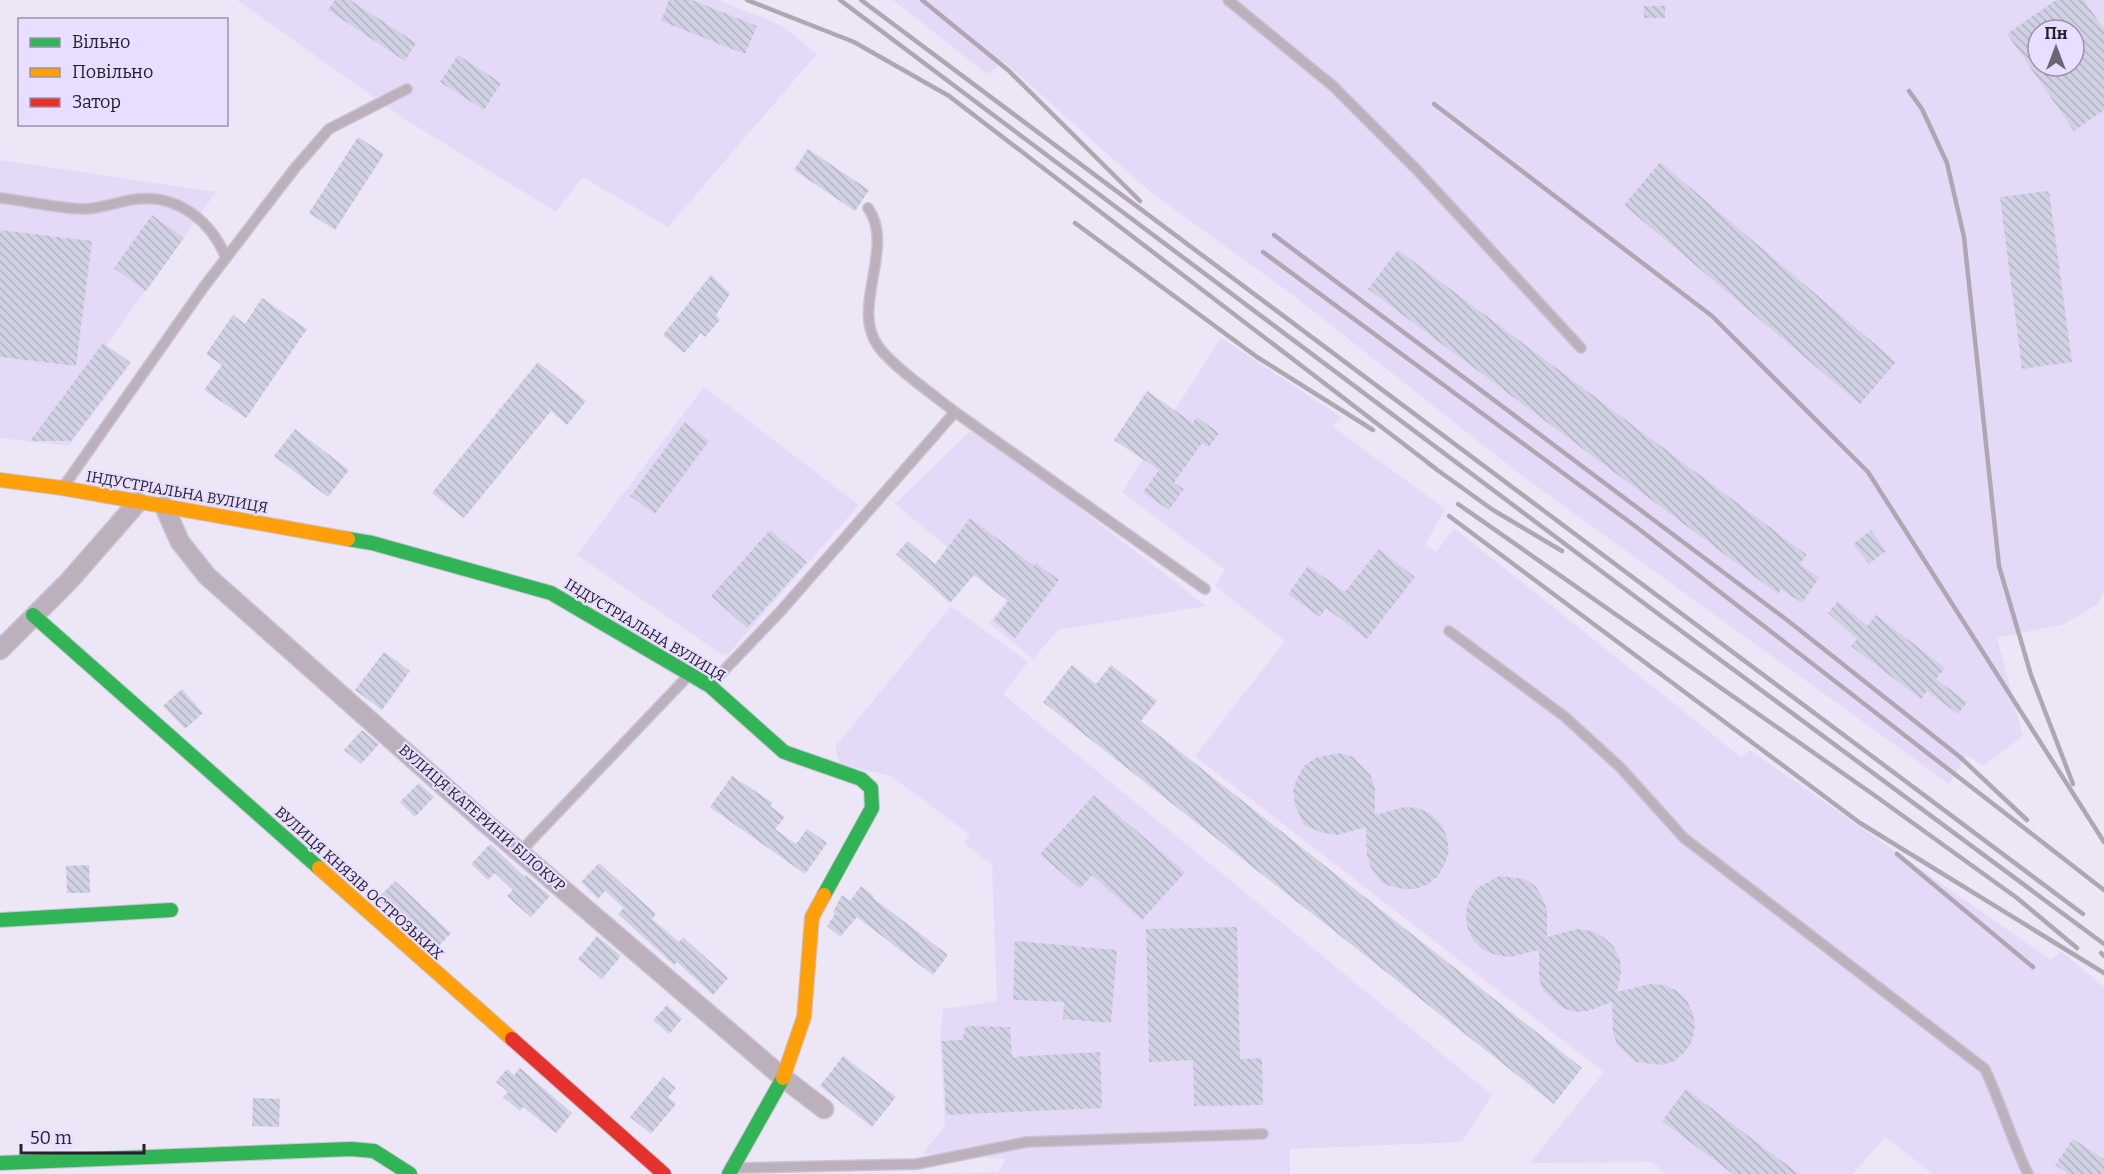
<svg xmlns="http://www.w3.org/2000/svg" width="2104" height="1174" font-family="Bitter,serif">
<style>
.built{fill:#e4daf8;fill-rule:evenodd}
.building{fill:url(#building-back-hatch);fill-rule:evenodd}
.lines{fill:none;stroke-linecap:round;stroke-linejoin:round}
.lane-casing{stroke:#c9c4d1;stroke-width:12}
.street-casing{stroke:#c9c4d1;stroke-width:21}
.fast-casing{stroke:#c9c4d1;stroke-width:16}
.slow-casing{stroke:#c9c4d1;stroke-width:16}
.jam-casing{stroke:#c9c4d1;stroke-width:16}
.lane{stroke:#bcb0bd;stroke-width:9}
.street{stroke:#bcb0bd;stroke-width:18}
.fast{stroke:#30b455;stroke-width:14}
.slow{stroke:#ff9f0a;stroke-width:14}
.jam{stroke:#e5322d;stroke-width:14}
.rail{stroke:#b0a6b2;stroke-width:4.5}
.labels{text-anchor:middle;dominant-baseline:central;stroke-width:4.5;stroke-linejoin:round;paint-order:stroke}
.street-label{font-size:15px;fill:#26212d;stroke:#e9deff}
</style>
<defs>
<pattern id="building-back-hatch" width="6" height="6" patternUnits="userSpaceOnUse" patternTransform="scale(1.5)"><rect width="6" height="6" fill="#d1d1e4"/><path d="M-1 5l2 2M0 0l6 6M5-1l2 2" fill="none" stroke="#b3b3c4"/></pattern>
</defs>
<rect width="100%" height="100%" fill="#ece6f7"/>
<path class="built" d="M237,0H718L781,25L817,54L668,227L583,177L556,212L406,120Z
M893,0H2104V591L2098,604L2064,624L1997,638L2023,736L1983,766L1967,755L1949,784L1521,475L1294,296L1149,191L1003,61L987,74ZM2038,30H2074V66H2038Z
M0,160L216,192L106,345L132,362L69,446L0,438Z
M1221,338L1341,417L1333,427L1445,509L1425,545L1436,552L1454,528L1741,757L1750,750L2051,960L2061,951L2104,987V1174H1933L1885,1137L1853,1174H1666L1652,1162L1530,1163L1604,1072L1195,756L1285,641L1215,586L1225,570L1122,492Z
M704,387L859,505L729,653L721,654L577,555Z
M970,431L992,440L1206,606L1058,630L1033,659L989,623L1009,597L895,504Z
M951,606L1028,662L1003,694L1492,1095L1462,1142L1290,1149V1174H914L998,1172L1006,1159L922,1154L945,1126L940,1041L943,1009L997,1001L992,865L964,843L970,835L891,776L840,764L835,747Z"/>
<path class="building" d="M335,0H350L416,43L405,61L328,10Z
M669,0H692L757,26L745,54L661,21Z
M2056,0H2084L2104,29V110L2074,131L2007,34ZM2038,30H2074V66H2038Z
M1644,6H1665V18H1644Z
M458,55L501,83L484,110L440,82Z
M358,137L384,154L335,230L309,213Z
M808,149L869,190L855,211L794,170Z
M1660,162L1896,362L1860,404L1624,205Z
M2049,191L2072,362L2022,369L2000,197Z
M152,215L184,238L146,291L114,268Z
M0,230L92,241L76,366L0,357Z
M1398,250L1807,555L1800,564L1819,578L1802,603L1781,589L1778,594L1368,289Z
M711,275L730,294L716,315L720,320L705,337L701,333L684,353L663,335Z
M262,298L307,329L246,418L204,390L222,365L206,354L233,315L245,324Z
M103,343L130,363L71,441H30Z
M538,362L586,401L567,425L551,411L464,518L432,493Z
M1147,391L1193,423L1197,417L1219,433L1209,447L1202,443L1174,483L1184,489L1169,510L1143,492L1159,470L1114,440Z
M685,422L709,441L655,514L630,496Z
M295,429L349,470L328,497L274,456Z
M970,518L1034,566L1036,563L1059,580L1015,638L993,621L1008,601L974,575L950,603L896,554L908,541L935,564Z
M770,530L807,562L747,628L711,596Z
M1871,530L1886,551L1869,564L1853,544Z
M1379,549L1415,577L1367,639L1326,608L1320,617L1288,594L1308,566L1345,592Z
M1838,601L1867,626L1876,615L1945,668L1936,679L1967,702L1958,714L1927,691L1921,699L1851,646L1857,639L1828,613Z
M384,652L410,671L382,710L355,690Z
M1072,665L1096,684L1111,665L1157,701L1141,721L1582,1068L1554,1104L1043,702Z
M182,689L203,713L185,729L163,706Z
M362,730L379,744L361,764L344,750Z
M1340,753L1353,757L1371,776L1375,788V815L1404,807L1418,808L1431,814L1441,824L1447,837L1449,851L1445,864L1438,876L1428,884L1416,889H1403L1383,884L1371,868L1367,855L1366,827L1337,835L1323,833L1304,825L1295,805L1293,791L1297,778L1304,766L1315,758Z
M732,776L773,803L770,806L785,817L775,829L796,844L807,829L827,843L805,874L710,807Z
M419,783L434,797L415,817L400,802Z
M1094,795L1185,872L1142,920L1092,875L1080,889L1040,854Z
M490,844L525,877L526,875L550,896L531,917L507,896L513,890L495,873L488,880L471,864Z
M599,863L656,914L652,919L679,942L683,937L728,978L713,995L677,962L674,965L618,914L624,908L605,891L598,899L581,882Z
M89,865L90,893H67L66,866Z
M1499,876L1525,879L1536,887L1543,898L1547,910V937L1577,929L1591,931L1603,937L1613,946L1620,959L1621,973L1617,992L1650,984L1664,985L1677,991L1687,1001L1693,1013L1695,1027L1692,1041L1685,1052L1674,1061L1662,1065L1636,1062L1617,1045L1613,1032L1612,1002L1588,1011L1575,1012L1562,1008L1543,990L1539,978V950L1510,957L1496,955L1483,950L1473,940L1467,927L1466,913L1469,900L1477,888Z
M395,881L451,933L435,950L377,899Z
M861,886L874,896L873,898L948,955L933,975L857,917L840,937L827,926L835,914L833,912L842,895L850,901Z
M1237,927L1240,1059L1262,1058L1263,1105L1194,1106L1193,1060L1149,1062L1146,929Z
M597,936L621,956L602,979L578,959Z
M1015,941L1117,950L1111,1023L1063,1019L1064,1002L1013,1000Z
M667,1005L682,1019L669,1034L653,1020Z
M966,1026L1010,1027L1012,1057L1100,1052L1102,1108L946,1115L942,1041L962,1040Z
M843,1056L896,1097L872,1127L820,1086Z
M520,1068L572,1113L556,1133L523,1107L520,1111L503,1097L508,1092L496,1082L507,1069L514,1075Z
M663,1077L676,1088L668,1097L676,1104L651,1134L630,1117Z
M1686,1089L1799,1174H1733L1662,1121Z
M253,1098L280,1099L279,1127L252,1126Z
M2073,1139L2104,1159V1174H2069L2055,1165Z"/>
<g class="lines">
<defs>
<path id="lane" d="M1228,0L1333,86L1417,170L1581,348
M0,198C27,201 55,208 83,209C102,209 118,201 137,199C178,194 212,222 226,258
M955,412L1205,589
M64,486L203,288L295,168L329,129L407,89
M1449,631L1564,716L1620,767L1684,838L1985,1069C2001,1104 2012,1140 2028,1174
M711,684L779,613L955,412C935,396 891,365 878,346C850,307 896,247 868,208
M520,852L688,676
M737,1168L917,1164L1026,1142L1263,1134"/>
<path id="street" d="M164,506L180,542L207,576L482,820L781,1076L824,1109
M0,650L69,581L138,502"/>
<path id="fast" d="M348,539L372,543L551,593L710,686L784,752L861,779L871,788L872,808L824,895
M33,615L319,868
M0,920L171,910
M0,1163L351,1149L374,1151L410,1174
M729,1174L783,1078"/>
<path id="slow" d="M0,480L62,488L348,539
M319,868L512,1039
M783,1078L804,1017L812,917L824,895"/>
<path id="jam" d="M512,1039L664,1174"/>
</defs>
<use href="#lane" class="lane-casing"/>
<use href="#street" class="street-casing"/>
<use href="#fast" class="fast-casing"/>
<use href="#slow" class="slow-casing"/>
<use href="#jam" class="jam-casing"/>
<use href="#lane" class="lane"/>
<use href="#street" class="street"/>
<use href="#fast" class="fast"/>
<use href="#slow" class="slow"/>
<use href="#jam" class="jam"/>
<path class="rail" d="M747,0L854,42L949,96L1435,468
M840,0L1661,616L2104,944
M861,0L2083,914
M922,0L1008,70L1140,201
M1909,91L1922,109L1947,163L1964,237L1999,566L2031,675L2073,784
M1434,104L1712,316L1868,472L2104,842
M1075,223L1257,357L1373,430
M1274,235L1787,620L1960,757L2027,820
M1263,252L1635,526L2104,890
M1429,464L1493,510L1562,551
M1458,504L1874,795L2017,898L2077,948
M1449,516L1860,823L2104,973
M1897,854L2033,967
M2101,953L2104,956"/>
</g>
<g class="labels">
<g class="street-label">
<text transform="translate(177 492) rotate(10)">ІНДУСТРІАЛЬНА ВУЛИЦЯ</text>
<text transform="translate(645 630) rotate(31)">ІНДУСТРІАЛЬНА ВУЛИЦЯ</text>
<text transform="translate(482 818) rotate(41)">ВУЛИЦЯ КАТЕРИНИ БІЛОКУР</text>
<text transform="translate(359 883) rotate(42)">ВУЛИЦЯ КНЯЗІВ ОСТРОЗЬКИХ</text>
</g>
</g>
<rect x="18" y="18" width="210" height="108" fill="#e9deff" stroke="#9b92ab" stroke-width="1.5"/>
<rect x="30" y="38" width="30" height="9" fill="#30b455" stroke="#9b92ab" stroke-width="1.5"/>
<text x="72" y="48" font-size="18" fill="#26212d">Вільно</text>
<rect x="30" y="68" width="30" height="9" fill="#ff9f0a" stroke="#9b92ab" stroke-width="1.5"/>
<text x="72" y="78" font-size="18" fill="#26212d">Повільно</text>
<rect x="30" y="98" width="30" height="9" fill="#e5322d" stroke="#9b92ab" stroke-width="1.5"/>
<text x="72" y="108" font-size="18" fill="#26212d">Затор</text>
<g transform="translate(2056 48)"><circle r="28" fill="#e9deff" stroke="#9b92ab" stroke-width="1.5"/>
<path d="M0-4.5L10 22L0 15L-10 22Z" fill="#6b6674"/>
<text y="-9" font-size="16" font-weight="bold" text-anchor="middle" fill="#26212d">Пн</text>
</g>
<path d="M21 1144v9h123v-9" fill="none" stroke="#26212d" stroke-width="3"/>
<text x="30" y="1144" font-size="18" fill="#26212d" stroke="#e9deff" stroke-width="4.5" paint-order="stroke">50 m</text>
</svg>
